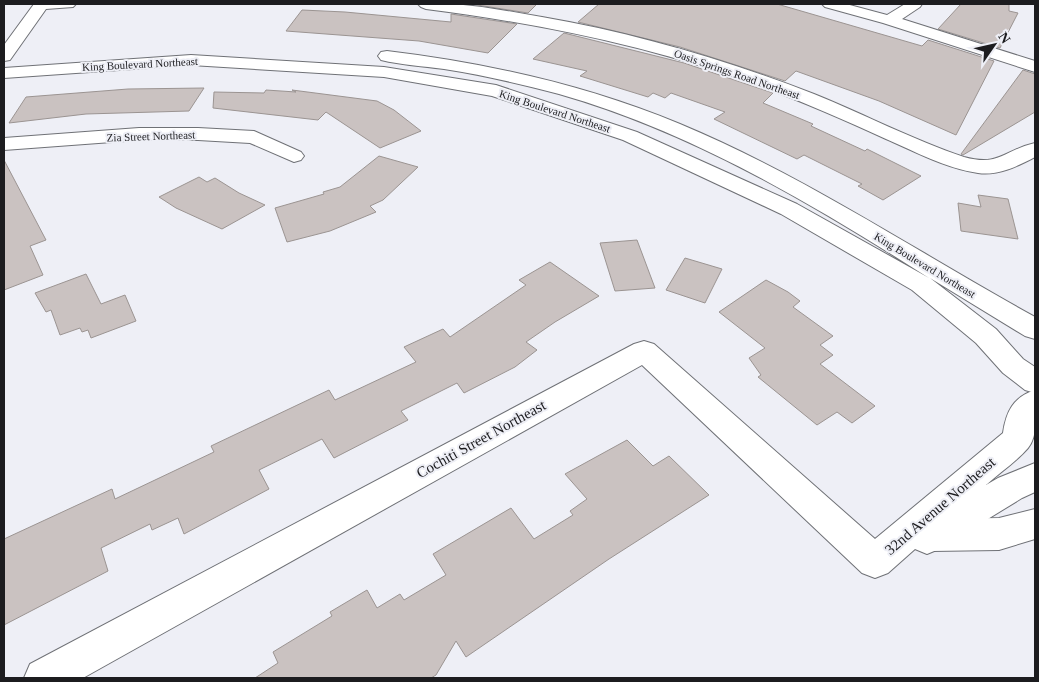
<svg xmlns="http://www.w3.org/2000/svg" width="1039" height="682" font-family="'Times New Roman',serif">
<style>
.building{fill:#cac2c1;stroke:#9b9492}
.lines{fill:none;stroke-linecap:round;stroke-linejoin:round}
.street-casing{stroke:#6f7176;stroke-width:2}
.secondary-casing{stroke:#6f7176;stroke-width:2}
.street{fill:#fff;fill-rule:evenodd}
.secondary{fill:#fff;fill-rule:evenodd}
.labels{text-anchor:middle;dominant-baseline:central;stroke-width:4;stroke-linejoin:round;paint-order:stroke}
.far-street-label{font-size:11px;fill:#1c1c1f;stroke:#eeeff6}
.near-street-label{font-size:15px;fill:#1c1c1f;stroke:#eeeff6}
</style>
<rect width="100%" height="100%" fill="#eeeff6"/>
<path class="building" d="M471,4H537L528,13Z
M599,4H777L922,46L928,40L994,61L956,135L879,101L796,71L785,81L680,47L578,22Z
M961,4H1009V11L1018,13L1000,48L938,29Z
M302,10L345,12L451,22V14L517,24L488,53L419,41L286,31Z
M564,33L684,63L773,93L763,103L813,124L811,126L865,151L867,149L921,176L883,200L858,186L862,184L804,155L797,159L714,119L725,112L671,93L665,98L653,93L648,97L580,76L587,71L533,59Z
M1023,70L1035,74V112L963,155L961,154Z
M204,88L189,111L86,114L9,123L26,97L128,89Z
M266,90L296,92L292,90L377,101L394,110L421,131L380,148L326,112L318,120L213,108L214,92L264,93Z
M379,156L418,167L383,200L370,206L376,212L330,231L287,242L275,208L324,194L323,192L340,187Z
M4,160L46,240L30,246L43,275L4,290Z
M199,177L207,182L215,178L239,193L265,205L222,229L176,208L159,197Z
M978,195L1008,199L1018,239L961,231L958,203L981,207Z
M637,240L655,288L615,291L600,243Z
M685,258L722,269L705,303L666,290Z
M550,262L599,296L555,322L526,342L537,350L515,367L464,393L457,383L401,411L408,420L334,458L322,439L259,470L269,489L184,534L178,518L152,530L150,524L101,548L108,571L4,625V539L112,489L115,499L214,452L211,446L329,390L335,400L416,362L404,347L443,329L450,337L526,285L519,280Z
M86,274L101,304L125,295L136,321L91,338L88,330L82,332L80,328L60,335L51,310L46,312L35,293Z
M766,280L788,292L800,301L793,307L833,336L820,345L833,355L820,364L875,406L852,423L837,412L817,425L758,377L761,375L749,358L765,348L719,312Z
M627,440L653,466L669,456L709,495L609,559L466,657L456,641L436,675L431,678H255L278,663L273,652L332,616L330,612L367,590L377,608L400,594L404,600L446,575L433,554L511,508L534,539L573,515L570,511L587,499L565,474Z"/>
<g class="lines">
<defs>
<path id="street" d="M34,4H76L73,7L46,9L10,60L4,61V45Z
M418,4C460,1 501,10 542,17C635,33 726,60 814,94C864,114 913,140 964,157C1000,167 1004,150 1035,143V157C1018,166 998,176 978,173C945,168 916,152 886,139C847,121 808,104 768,89C657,47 543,24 426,9L421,7Z
M822,4H846L887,15L905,4H922L920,7L902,19L1035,61V72L883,23L825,7Z
M139,128H198L254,131L301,152L304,156L301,160L294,162L250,143L198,140H139L4,150V138Z
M644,341L654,344L875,539L1003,433C1006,412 1013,397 1035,390C1036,407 1039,435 1028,448C1016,462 999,473 986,485L998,478L1035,463V492L1022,498L939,549L927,554L915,549L888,573L875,578L862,573L642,365L83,678H24L30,664L634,344Z"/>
<path id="secondary" d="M387,51C487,63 587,85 680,124C805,176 917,252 1035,317V339L1025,336L930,278L996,329L1023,359L1035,367V393L1025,390L1003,373L976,343L912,290L781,214L623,140L492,96L384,77L191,65L4,78V68L191,55L384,67L496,85L637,132L797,204L929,278C813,204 692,132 559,94C521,84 483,75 444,69C423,66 401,65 381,60L378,56L381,52Z
M1035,509V539L999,550L932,551L920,546L915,535L920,524L932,519L999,518Z"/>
</defs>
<use href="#street" class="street-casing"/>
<use href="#secondary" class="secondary-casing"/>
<use href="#street" class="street"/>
<use href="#secondary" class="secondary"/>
</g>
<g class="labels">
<g class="far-street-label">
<text transform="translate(140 64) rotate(-3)">King Boulevard Northeast</text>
<text transform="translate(737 74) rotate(19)">Oasis Springs Road Northeast</text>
<text transform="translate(555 111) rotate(18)">King Boulevard Northeast</text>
<text transform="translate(151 136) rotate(-2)">Zia Street Northeast</text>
<text transform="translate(925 265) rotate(31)">King Boulevard Northeast</text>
</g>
<g class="near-street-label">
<text transform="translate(481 439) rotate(-29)">Cochiti Street Northeast</text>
<text transform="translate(940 506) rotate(-41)">32nd Avenue Northeast</text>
</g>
</g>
<rect width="1039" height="682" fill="none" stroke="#1c1c1f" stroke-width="10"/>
<g transform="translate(994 45) rotate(56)" stroke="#eeeff6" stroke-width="4" paint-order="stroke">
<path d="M0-4L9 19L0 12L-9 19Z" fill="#1c1c1f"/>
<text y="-8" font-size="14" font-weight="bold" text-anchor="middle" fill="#1c1c1f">N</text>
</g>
</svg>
